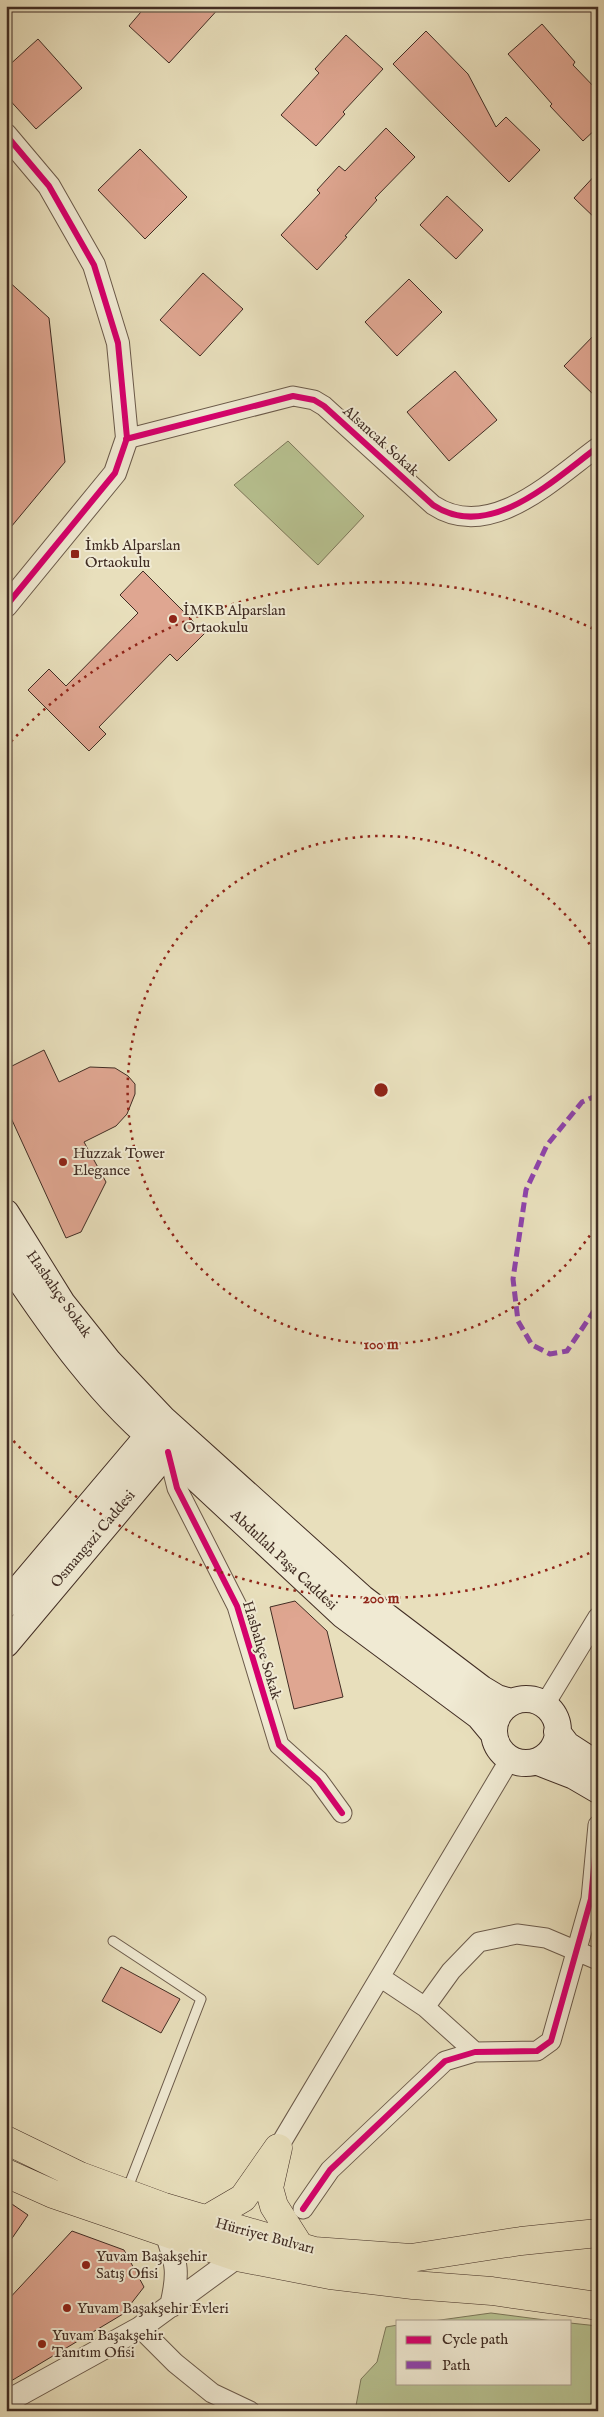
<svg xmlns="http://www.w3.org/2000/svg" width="604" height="2417" font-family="'IM FELL English',serif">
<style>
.green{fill:#b7c190;stroke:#7c775a}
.building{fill:#dfa691;stroke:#412d24}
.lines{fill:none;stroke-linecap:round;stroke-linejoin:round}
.service-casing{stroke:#6b5a4a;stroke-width:11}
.minor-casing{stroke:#6b5a4a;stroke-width:21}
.tertiary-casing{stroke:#6b5a4a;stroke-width:24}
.secondary-casing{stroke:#412d24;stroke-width:28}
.primary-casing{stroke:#412d24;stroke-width:29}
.service{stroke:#f0ead3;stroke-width:9}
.minor{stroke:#f0ead3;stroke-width:19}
.tertiary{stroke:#f0ead3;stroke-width:22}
.secondary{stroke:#f0ead3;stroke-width:26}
.primary{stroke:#e8dfbc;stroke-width:28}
.quiet{stroke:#8e44ad;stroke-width:5;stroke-dasharray:10 5;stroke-linecap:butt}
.cycleway-casing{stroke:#f0ead3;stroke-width:9}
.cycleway{stroke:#d6006c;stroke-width:6}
.ring{fill:none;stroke:#8f2418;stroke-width:2.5;stroke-dasharray:2.5 5}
.poi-dot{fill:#8f2418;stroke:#f0ead3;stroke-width:2}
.labels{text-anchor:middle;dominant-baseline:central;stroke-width:4;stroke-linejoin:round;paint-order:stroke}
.street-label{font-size:15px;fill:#412d24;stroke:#f0ead3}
.poi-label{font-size:15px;fill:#412d24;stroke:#f0ead3;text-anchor:start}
.centre{fill:#8f2418;stroke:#f0ead3;stroke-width:2.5}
.ring-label{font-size:15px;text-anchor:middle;font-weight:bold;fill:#8f2418;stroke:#f0ead3;stroke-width:4;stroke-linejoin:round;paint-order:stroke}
</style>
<rect width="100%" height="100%" fill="#e8dfbc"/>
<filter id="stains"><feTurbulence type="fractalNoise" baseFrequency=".004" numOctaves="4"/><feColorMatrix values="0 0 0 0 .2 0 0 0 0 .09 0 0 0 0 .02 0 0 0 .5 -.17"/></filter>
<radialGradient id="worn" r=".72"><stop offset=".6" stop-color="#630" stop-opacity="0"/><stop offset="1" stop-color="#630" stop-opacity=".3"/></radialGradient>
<path class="green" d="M288,441L364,516L318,565L234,485Z
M491,2313L553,2321H433Z
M570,2323L598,2326V2411H355L361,2379L377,2362L386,2327L398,2325V2383H570Z"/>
<path class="building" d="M146,6H221L169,63L129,26Z
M542,24L575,62L573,65L598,91V127L583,141L550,106L552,104L508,54Z
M426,31L468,74L496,127L506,117L540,150L509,182L393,64Z
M346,35L383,69L343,112L345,114L316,146L281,115L319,73L315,69Z
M38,39L82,88L36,129L6,96V68Z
M386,128L415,157L375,198L377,200L345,236L347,237L317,270L281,235L320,193L317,190L339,166L345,171Z
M140,149L187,197L145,239L98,190Z
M598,172V221L574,198Z
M447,196L483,230L456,259L420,225Z
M203,273L243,309L200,356L160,320Z
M6,279L49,318L65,462L6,533Z
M409,279L442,312L397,356L365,322Z
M598,331V399L564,366Z
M455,371L497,420L449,461L407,412Z
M143,571L205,633L177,661L170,654L99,727L106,734L89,751L28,690L49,669L66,686L138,613L120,595Z
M44,1050L59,1082L90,1067L115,1068L128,1076L135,1084V1094L127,1114L116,1126L84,1142L106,1182L81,1232L66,1238L6,1107V1069Z
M295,1601L327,1631L343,1697L294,1709L270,1607Z
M121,1967L180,1999L161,2033L102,2001Z
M6,2200L28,2215L6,2247Z
M72,2231L124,2250L144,2287L123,2314L6,2384V2302Z"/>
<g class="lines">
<defs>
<path id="service" d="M113,1941L201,1999L127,2190"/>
<path id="minor" d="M126,439L293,396L314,400L324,406L433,505C490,543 554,479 598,447
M168,1452L177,1488L237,1606L279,1745L318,1780L342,1813
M545,1704L598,1617
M380,1977L425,2007L475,2052
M425,2007L451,1971L479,1942L517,1934L546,1938L598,1960
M278,2148L510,1759
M303,2209L330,2170L445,2061L475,2052L537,2051L551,2041L591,1899L598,1825
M140,2328L175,2363L212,2393L250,2411"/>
<path id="tertiary" d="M6,135L49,186L94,265L118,343L127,438L115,473L6,606
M166,2233C177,2264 179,2273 171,2306
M6,2402L140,2328L237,2257"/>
<path id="secondary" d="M6,1213L62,1303L109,1362L163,1419L362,1598L482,1689L497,1698L511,1702
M6,1259C52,1328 102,1400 168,1452L343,1615L479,1716L494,1734
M6,1604L159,1423
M6,1644L179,1438
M494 1731a32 32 0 1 1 64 0a32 32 0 1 1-64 0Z
M557,1732L567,1745L598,1765
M538,1762L574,1776L598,1790"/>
<path id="primary" d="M6,2140L80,2176L164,2207L314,2251L411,2258L521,2241L598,2233
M6,2173L53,2194L237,2257L330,2275L413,2285L492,2291L598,2306
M207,2219L243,2198L278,2148L269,2188L274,2206L300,2247"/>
</defs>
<use href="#service" class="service-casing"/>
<use href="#minor" class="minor-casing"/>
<use href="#tertiary" class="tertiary-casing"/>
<use href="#secondary" class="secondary-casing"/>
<use href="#primary" class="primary-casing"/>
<use href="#service" class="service"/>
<use href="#minor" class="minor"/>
<use href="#tertiary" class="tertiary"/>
<use href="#secondary" class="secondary"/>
<use href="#primary" class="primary"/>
<path class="quiet" d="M598,1095L582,1102L547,1145L526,1190L513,1279L518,1321L532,1345L550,1354L567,1351L598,1305"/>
<defs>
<path id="cycleway" d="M6,135L49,186L94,265L118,343L127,438L115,473L6,606
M126,439L293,396L314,400L324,406L433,505C490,543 554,479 598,447
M168,1452L177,1488L237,1606L279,1745L318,1780L342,1813
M303,2209L330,2170L445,2061L475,2052L537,2051L551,2041L591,1899L598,1825"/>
</defs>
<use href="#cycleway" class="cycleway-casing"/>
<use href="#cycleway" class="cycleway"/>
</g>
<g class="ring">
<path d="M598 1223A254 254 0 1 1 598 957"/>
<path d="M596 1550A508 508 0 0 1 6 1433M6 747A508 508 0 0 1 596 630"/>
</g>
<g class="poi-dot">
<rect x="70" y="549" width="10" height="10" rx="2.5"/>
<circle cx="173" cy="619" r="5"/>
<circle cx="63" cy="1162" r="5"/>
<circle cx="86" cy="2265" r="5"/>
<circle cx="67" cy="2308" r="5"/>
<circle cx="42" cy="2344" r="5"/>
</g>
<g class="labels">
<g class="street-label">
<text transform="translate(381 441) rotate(42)">Alsancak Sokak</text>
<text transform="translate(59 1294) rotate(55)">Hasbahçe Sokak</text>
<text transform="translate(93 1539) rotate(-50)">Osmangazi Caddesi</text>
<text transform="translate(284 1560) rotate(43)">Abdullah Paşa Caddesi</text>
<text transform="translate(262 1650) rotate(73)">Hasbahçe Sokak</text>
<text transform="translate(265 2236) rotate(15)">Hürriyet Bulvarı</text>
</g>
<g class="poi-label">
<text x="85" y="545">İmkb Alparslan<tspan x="85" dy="17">Ortaokulu</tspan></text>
<text x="183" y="610">İMKB Alparslan<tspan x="183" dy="17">Ortaokulu</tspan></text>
<text x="73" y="1153">Huzzak Tower<tspan x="73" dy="17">Elegance</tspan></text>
<text x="96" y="2256">Yuvam Başakşehir<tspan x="96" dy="17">Satış Ofisi</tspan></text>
<text x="77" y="2308">Yuvam Başakşehir Evleri</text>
<text x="52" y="2335">Yuvam Başakşehir<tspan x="52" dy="17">Tanıtım Ofisi</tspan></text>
</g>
</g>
<circle cx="381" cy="1090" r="8" class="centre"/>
<g class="ring-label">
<text x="381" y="1349">100 m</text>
<text x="381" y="1603">200 m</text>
</g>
<rect width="604" height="2417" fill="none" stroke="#e8dfbc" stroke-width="25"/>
<rect x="8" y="8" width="589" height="2402" fill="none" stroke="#412d24" stroke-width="2.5"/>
<rect x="12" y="12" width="579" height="2392" fill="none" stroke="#412d24"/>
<rect x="396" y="2320" width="175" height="65" fill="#f0ead3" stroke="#aa9e8d"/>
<rect x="406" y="2336" width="25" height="8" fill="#d6006c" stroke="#aa9e8d"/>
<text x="442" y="2344" font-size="15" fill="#412d24">Cycle path</text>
<rect x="406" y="2361" width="25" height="8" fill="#8e44ad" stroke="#aa9e8d"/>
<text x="442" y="2370" font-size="15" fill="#412d24">Path</text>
<rect width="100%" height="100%" filter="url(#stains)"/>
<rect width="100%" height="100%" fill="url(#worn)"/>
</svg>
